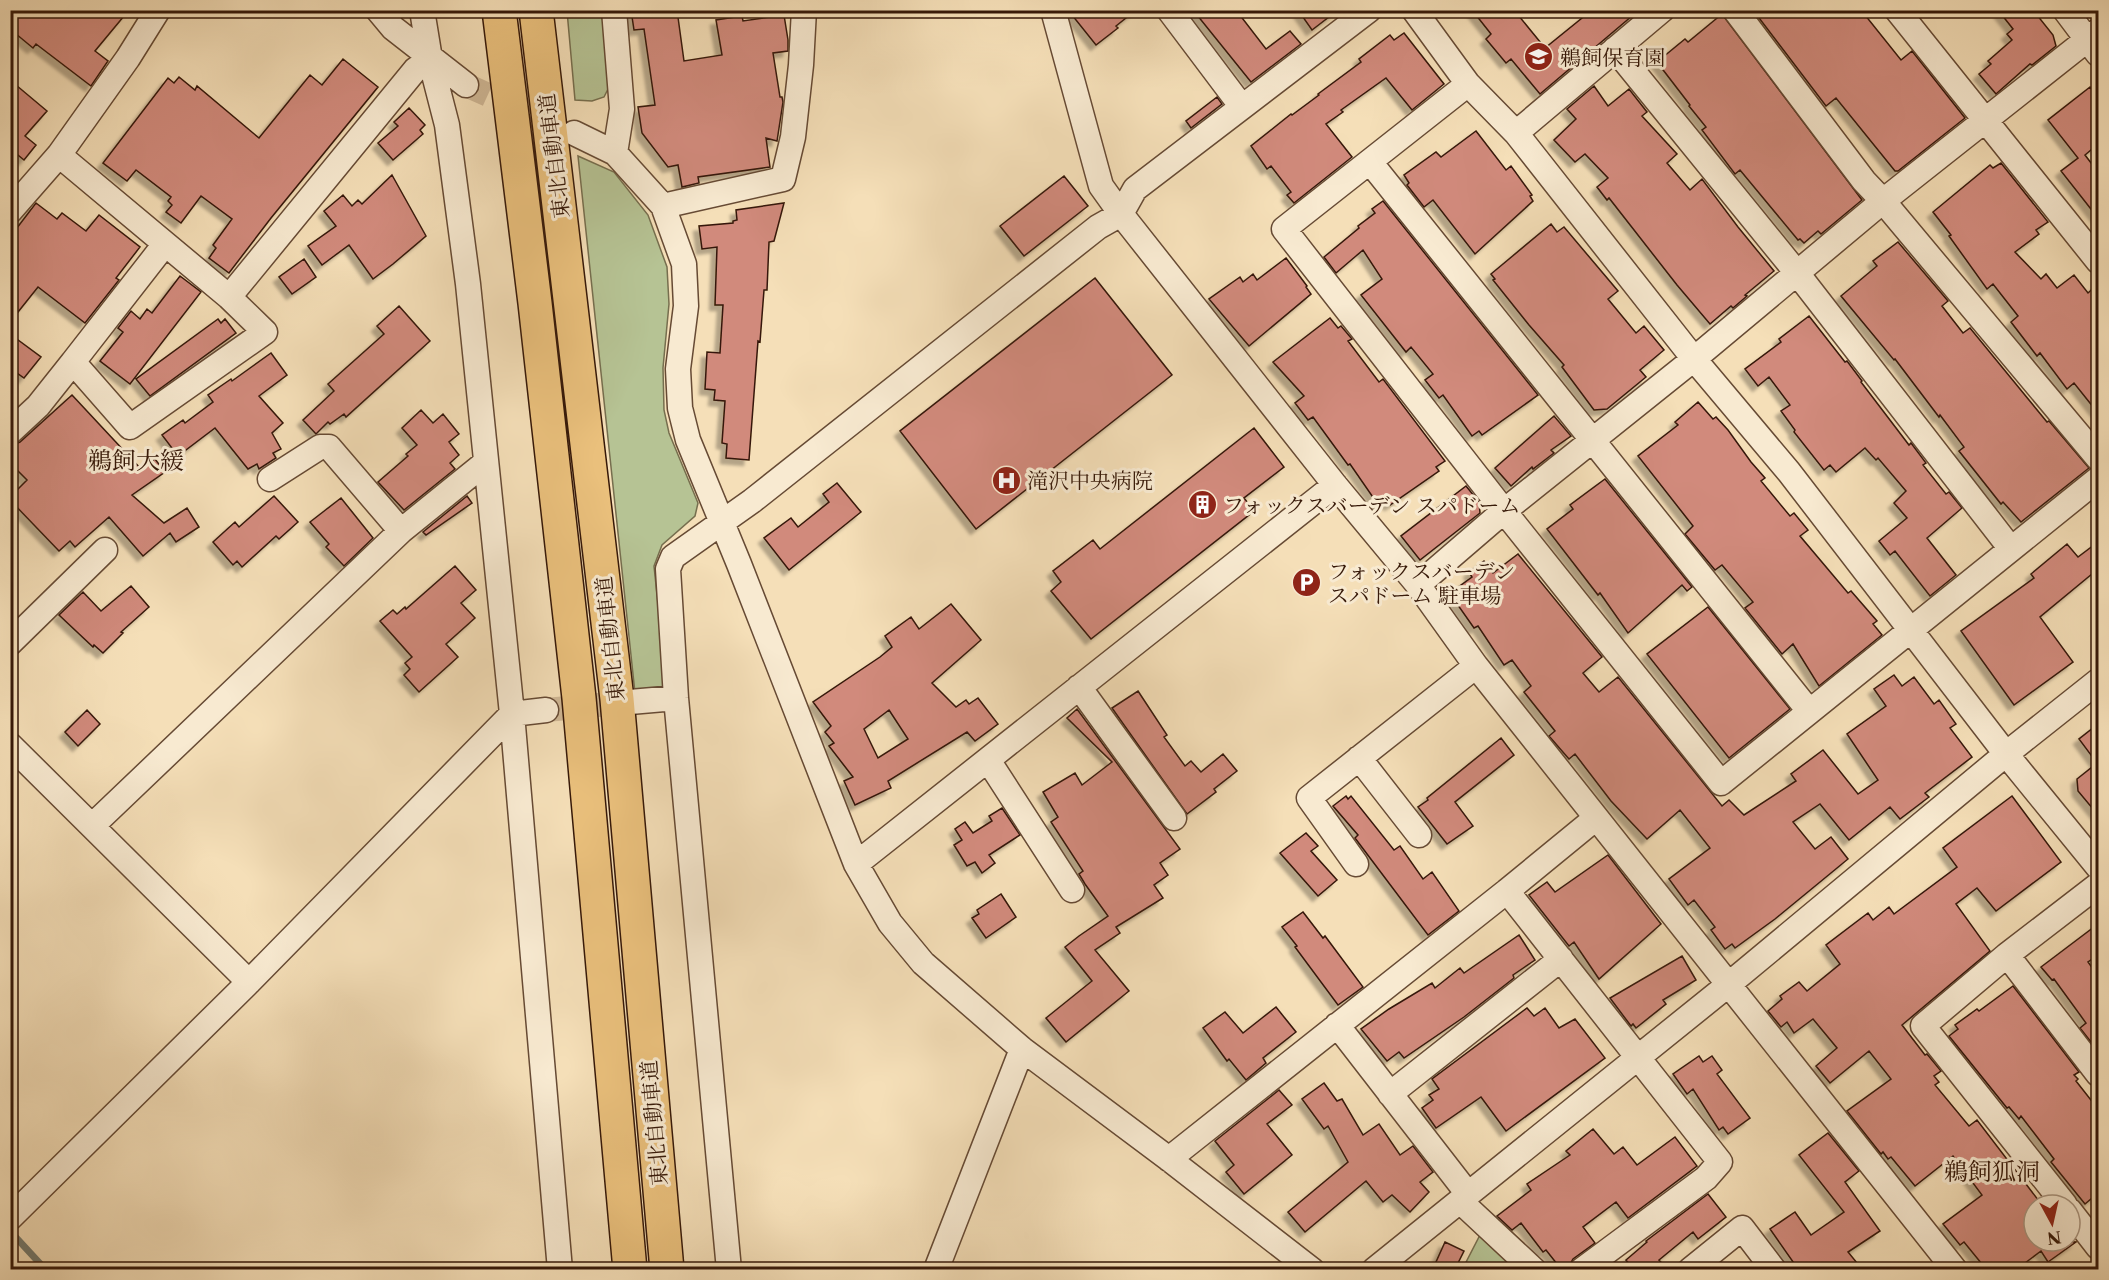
<svg xmlns="http://www.w3.org/2000/svg" width="2109" height="1280" font-family="'Libre Caslon Text','Noto Serif JP',serif">
<style>
.green{fill:#b6c394;stroke:#766e4e;stroke-width:1.5}
.lines{fill:none;stroke-linecap:round;stroke-linejoin:round}
.stream{stroke:#737a6f;stroke-width:7}
.building{fill:#d18a7c;stroke:#361808;stroke-width:1.5;fill-rule:evenodd;filter:url(#shadow)}
.minor-tunnel{stroke:#cfb795;stroke-width:24;stroke-dasharray:24 12;stroke-linecap:butt}
.minor-casing{stroke:#664a34;stroke-width:27}
.highway-casing{stroke:#361808;stroke-width:36}
.minor{stroke:#f8ead1;stroke-width:24}
.highway{stroke:#eac07c;stroke-width:33}
.labels{text-anchor:middle;dominant-baseline:central;stroke-width:6;stroke-linejoin:round;paint-order:stroke}
.poi-label{font-size:21px;fill:#361808;stroke:#f8ead1;text-anchor:start}
.street-label{font-size:21px;fill:#361808;stroke:#f8ead1}
.quarter-label{font-size:24px;fill:#361808;stroke:#f8ead1}
</style>
<defs>
<filter id="shadow"><feDropShadow dx="-5.5" dy="5.5" stdDeviation="1.5" flood-color="#0004"/></filter>
</defs>
<rect width="100%" height="100%" fill="#f5dfb8"/>
<filter id="stains"><feTurbulence type="fractalNoise" baseFrequency=".00333" numOctaves="4"/><feColorMatrix values="0 0 0 0 .2 0 0 0 0 .09 0 0 0 0 .02 0 0 0 .5 -.17"/></filter>
<radialGradient id="worn" r=".72"><stop offset=".6" stop-color="#630" stop-opacity="0"/><stop offset="1" stop-color="#630" stop-opacity=".3"/></radialGradient>
<path class="green" d="M567,11H602L609,87L604,97L592,101L575,100Z
M578,156L614,172L648,215L667,267L669,304L663,368L664,410L669,433L698,503L695,516L662,545L654,566L667,690L635,693Z
M1480,1235L1521,1270H1462Z"/>
<g class="lines">
<path class="stream" d="M10,1231L46,1270"/>
</g>
<path class="building" d="M10,10H129L95,51L108,61L91,86L36,44L33,48L10,29Z
M631,10H677L684,61L722,55L716,20L742,16L743,21L784,15L788,40V51L773,53L780,97H782L783,102L777,141L766,138L770,167L698,177L699,183L682,187L678,165L668,167L642,133L638,107L655,105L644,29L634,30Z
M1068,10H1136L1116,26L1118,28L1096,45Z
M1193,10H1236L1266,49L1290,31L1301,44L1251,82Z
M1298,10H1338L1312,30Z
M1472,10H1514L1545,48L1592,10H1639L1540,94L1511,59L1506,63L1486,39L1491,34Z
M1753,10H1861L1901,60L1912,51L1965,118L1898,171H1895L1836,98L1826,106Z
M1998,10H2033L2053,35L2056,46L2032,65L2030,64L1996,94L1979,74L1991,64L1988,61L2012,40L2007,34L2013,29Z
M1722,14L1862,200L1821,234L1818,231L1804,243L1800,239L1798,240L1740,170L1735,174L1702,130L1706,127L1689,106L1690,105L1657,62L1685,39L1688,42Z
M1404,33L1444,84L1412,110L1386,78L1341,110L1343,112L1326,124L1352,157L1294,203L1287,195L1291,192L1271,166L1267,169L1251,146L1291,114L1292,115L1319,95L1318,94L1361,62L1359,59L1390,35L1394,40Z
M343,59L378,87L271,218L229,273L209,258L216,248L213,245L232,219L201,196L181,223L166,212L172,205L168,201L171,197L136,170L127,181L103,163L168,78L174,83L179,77L195,90L197,86L259,138L310,75L322,85Z
M10,80L47,111L25,136L36,145L24,160L13,151L10,154Z
M1594,86L1608,106L1629,89L1647,112L1642,116L1677,154L1667,163L1690,190L1702,179L1738,227L1774,271L1745,295L1747,296L1733,308L1731,306L1710,324L1677,285L1609,198L1607,200L1597,187L1608,178L1585,154L1575,162L1554,140L1576,119L1567,109Z
M2090,87L2098,97V144L2085,155L2098,172V218L2061,171L2078,158L2048,120Z
M1217,97L1222,104L1191,128L1186,121Z
M409,108L425,125L420,130L423,134L393,160L378,143L398,126L394,122Z
M1476,131L1506,170L1511,166L1532,195L1530,196L1533,201L1475,254L1433,200L1424,207L1407,185L1409,183L1404,175L1436,152L1441,157Z
M2001,163L2048,222L2036,230L2039,234L2015,252L2041,279L2046,274L2057,288L2074,275L2088,293L2098,284V413L2074,383L2067,389L2040,353L2037,356L2011,322L2018,316L1993,284L1987,289L1949,236L1951,235L1933,212L1990,165L1993,168Z
M392,175L426,236L393,264L373,279L349,245L322,265L308,246L336,226L324,211L343,195L352,206L358,200L362,204Z
M1064,176L1088,206L1024,256L1000,226Z
M1383,201L1538,395L1482,435L1479,431L1472,436L1443,395L1439,398L1425,380L1433,374L1411,347L1406,352L1361,295L1382,279L1363,250L1336,273L1324,257L1359,228L1358,226L1375,213L1372,209Z
M36,203L57,219L62,213L86,231L99,215L140,247L116,278L119,280L85,323L38,287L10,322V237Z
M784,203L774,241L769,242L767,290H764L760,342L758,341L749,460L726,458L727,444L722,443L725,401L714,400L715,390L705,389L707,352L720,353L723,305H715L717,247L702,249L699,226L733,223V221L737,220L736,210Z
M1551,224L1557,232L1564,227L1618,291L1608,299L1636,333L1644,326L1664,350L1640,370L1646,377L1607,409L1594,410L1562,367L1564,365L1529,325L1493,280L1495,279L1491,274Z
M1898,242L1948,301L1942,306L1963,333L1970,328L2047,422L2049,421L2089,468L2021,522L2003,502L2001,504L1959,451L1964,447L1940,415L1939,417L1895,359L1894,360L1841,296L1877,266L1873,261Z
M1286,258L1307,286L1306,287L1311,294L1249,346L1209,299L1240,277L1243,282L1253,274L1257,280Z
M304,259L316,277L292,294L279,277Z
M180,276L201,292L130,384L100,361L123,332L118,328L131,311L140,319L147,309L152,313Z
M1095,278L1172,375L976,529L900,431Z
M399,306L430,341L346,417L344,414L330,424L328,422L316,434L303,420L334,391L328,384L384,334L377,326Z
M1809,316L1845,362L1847,361L1862,381L1861,382L1909,445L1911,443L1926,463L1923,465L1946,494L1949,492L1962,508L1927,538L1956,575L1930,596L1895,551L1890,555L1879,541L1907,518L1894,503L1906,491L1878,458L1876,460L1865,448L1836,472L1830,465L1824,470L1794,432L1795,430L1781,411L1790,405L1769,377L1758,386L1745,369L1781,342L1779,339Z
M1330,318L1338,328L1341,326L1352,339L1348,341L1379,382L1383,379L1445,461L1436,467L1439,471L1390,505L1386,501L1379,506L1350,464L1348,465L1313,417L1308,420L1295,403L1304,396L1273,362Z
M218,319L221,323L225,319L236,333L150,396L136,379Z
M10,334L41,357L24,378L10,368Z
M271,353L287,375L259,396L283,423L272,433L281,449L273,453L276,458L259,469L257,464L248,469L215,428L178,456L162,435L183,420L185,423L213,402L208,395L231,379L232,381Z
M72,395L141,469L155,459L165,472L132,495L164,523L187,508L199,527L176,542L170,533L143,556L109,517L75,547L70,541L59,551L10,500V497L27,480L10,463V446L20,442Z
M1698,402L1713,419L1716,417L1728,430L1751,462L1765,478L1761,481L1790,516L1794,513L1808,530L1800,536L1848,593L1851,591L1877,621L1873,624L1882,635L1819,686L1793,644L1782,654L1745,608L1753,602L1722,565L1715,570L1685,534L1693,526L1638,456L1678,425L1675,422Z
M421,410L433,423L443,414L459,434L449,442L459,455L450,463L455,469L404,510L378,482L408,456L406,454L417,445L402,428Z
M1554,416L1571,436L1551,450L1554,453L1533,469L1532,467L1511,486L1495,468Z
M1254,428L1284,467L1244,498L1254,511L1091,639L1051,591L1061,582L1053,571L1093,540L1100,549Z
M1605,479L1692,587L1687,591L1682,585L1628,633L1600,593L1598,595L1547,529L1573,509L1570,505Z
M837,483L861,512L789,570L764,538L791,518L798,527L829,502L823,494Z
M1466,486L1479,502L1480,513L1420,560L1401,536Z
M274,496L298,522L279,539L276,536L242,567L237,561L233,565L213,542L235,522L239,527Z
M467,496L472,503L426,535L423,532Z
M341,498L373,538L344,566L326,547L329,544L310,522Z
M2098,542V569L2040,617L2073,662L2014,705L1961,631L2034,578L2031,574L2067,544L2078,557Z
M1518,554L1602,657L1583,673L1599,692L1618,677L1722,806L1729,800L1744,815L1796,781L1791,774L1823,750L1858,794L1878,780L1847,734L1886,706L1874,689L1894,675L1902,686L1914,677L1934,704L1939,700L1956,724L1950,728L1972,757L1925,793L1929,797L1900,819L1890,807L1849,840L1820,804L1793,822L1815,849L1831,837L1848,859L1775,919L1735,948L1732,944L1725,949L1711,930L1715,927L1694,900L1688,905L1669,879L1710,848L1680,810L1647,839L1611,801L1575,754L1569,759L1549,736L1555,731L1524,692L1531,686L1512,660L1504,665L1478,626L1474,628L1455,601L1462,596L1457,588L1472,577L1469,572L1484,561L1493,573Z
M455,566L476,590L461,603L475,618L446,644L458,657L419,692L404,675L410,669L405,663L412,657L380,621L393,610L397,614L405,607L406,609Z
M131,586L149,607L121,632L123,633L103,653L94,645L93,647L59,615L83,592L101,611Z
M951,604L981,640L932,683L956,707L966,700L969,704L978,698L998,724L975,741L967,732L888,781L891,788L855,805L844,781L853,777L829,746L834,743L825,732L831,726L813,702L880,657L892,647L885,636L911,617L919,629ZM889,710L908,739L878,758L864,729Z
M1708,607L1790,709L1729,758L1647,654Z
M1138,691L1167,735L1164,737L1185,766L1191,761L1201,772L1223,754L1237,771L1214,789L1216,792L1187,814L1112,708Z
M1077,709L1180,849L1160,863L1168,875L1154,885L1163,898L1116,927L1120,933L1095,950L1129,991L1066,1042L1046,1018L1092,981L1065,947L1079,936L1108,916L1085,884L1079,874L1083,871L1051,822L1058,817L1043,792L1075,773L1082,785L1112,762L1067,718Z
M87,710L100,724L78,746L65,732Z
M2098,724V815L2078,791L2077,779L2097,763L2079,739Z
M1501,738L1514,755L1455,802L1473,826L1447,844L1418,807L1428,800L1427,798Z
M1346,796L1348,799L1351,796L1394,850L1400,846L1423,879L1432,872L1459,911L1428,935L1355,838L1358,835L1333,806Z
M2012,796L2061,862L1996,911L1977,888L1956,904L1990,951L1902,1025L1925,1055L1927,1054L1941,1071L1934,1076L1939,1082L1935,1085L1969,1126L1977,1120L2042,1205H2034V1241L2076,1242L2048,1262L2041,1251L2017,1269H1986L1964,1242L1960,1245L1943,1224L1982,1195L1953,1156L1915,1186L1891,1157L1888,1159L1883,1152L1881,1154L1847,1111L1891,1079L1869,1051L1830,1083L1816,1066L1837,1048L1813,1019L1794,1033L1787,1022L1781,1027L1768,1011L1782,999L1780,996L1799,982L1807,991L1840,964L1826,945L1868,913L1873,920L1889,907L1894,914L1957,867L1943,848Z
M1002,808L1020,835L989,855L995,863L982,873L975,862L967,866L954,845L962,840L955,829L965,822L973,833L992,821L989,816Z
M1306,833L1318,846L1311,851L1337,880L1318,896L1280,853Z
M1608,855L1661,924L1599,979L1574,942L1569,946L1529,895L1547,882L1555,892Z
M1001,894L1016,917L986,938L972,918L979,914L977,910Z
M1303,912L1323,938L1325,936L1363,987L1338,1005L1295,947L1297,946L1282,927Z
M2098,924V955L2088,962L2098,976V1040L2097,1038L2091,1042L2080,1028L2086,1023L2054,979L2052,980L2041,967Z
M1519,935L1535,960L1513,975L1514,978L1464,1017L1404,1058L1399,1052L1387,1061L1361,1029L1389,1009L1432,983L1435,988L1460,968L1464,973Z
M1682,956L1696,980L1663,1000L1666,1004L1636,1028L1633,1024L1631,1026L1610,998Z
M2013,986L2079,1072L2074,1075L2078,1079L2076,1081L2098,1109V1193L2085,1204L2051,1162L2054,1159L2021,1116L2019,1119L2009,1107L2007,1108L1949,1036L1958,1029L1955,1025L1977,1009L1979,1011Z
M1276,1007L1296,1032L1263,1058L1266,1063L1246,1080L1229,1059L1227,1061L1203,1028L1225,1012L1243,1033Z
M1527,1008L1534,1016L1545,1008L1559,1028L1575,1019L1605,1058L1506,1131L1481,1097L1436,1128L1422,1108L1433,1100L1429,1095L1439,1089L1432,1079Z
M1699,1056L1703,1062L1712,1056L1722,1070L1717,1074L1750,1118L1728,1134L1723,1127L1719,1130L1693,1089L1687,1094L1673,1074Z
M1324,1083L1337,1101L1342,1099L1363,1135L1379,1124L1400,1155L1413,1146L1433,1172L1420,1182L1429,1192L1410,1212L1392,1195L1383,1202L1366,1181L1305,1232L1288,1212L1348,1162L1328,1126L1324,1129L1302,1099Z
M1279,1090L1292,1105L1267,1124L1292,1155L1244,1194L1226,1172L1234,1165L1215,1141Z
M1593,1129L1614,1154L1623,1147L1637,1165L1675,1137L1697,1166L1628,1218L1616,1202L1583,1227L1595,1243L1573,1259L1568,1268L1561,1269L1546,1250L1543,1252L1521,1223L1512,1230L1497,1216L1531,1190L1527,1184L1570,1155L1566,1151Z
M1828,1133L1859,1171L1845,1182L1880,1231L1848,1252L1862,1269H1798L1770,1229L1795,1212L1811,1235L1844,1212L1799,1155Z
M1708,1194L1726,1217L1698,1239L1693,1232L1659,1260L1667,1269H1633L1626,1260L1647,1242L1646,1241Z
M1445,1242L1464,1251L1455,1269H1450L1436,1262Z"/>
<g class="lines">
<path class="minor-tunnel" d="M466,85L561,128
M546,710L630,702"/>
<defs>
<path id="minor" d="M378,10L393,28L466,85
M422,10L430,59L447,125L468,284L512,714L560,1270
M614,10L622,109L615,153
M1053,10L1101,186L1121,214L1335,485L1418,585L1476,666L1955,1270
M1169,10L1242,107
M1414,10L1468,84L1516,133L1694,359L1789,472L2006,754L2098,867
M1735,10L1864,181L1883,201L2098,458
M1897,10L2098,261
M2065,10L2098,54
M1615,49L1797,273L2011,549
M1468,84L1284,229L1504,511L1721,783L2098,479
M574,133L615,153L663,206L684,264L686,306L678,369L680,408L688,440L739,564L856,864L890,923L923,963L1022,1049L1169,1159L1312,1270
M1516,133L1662,10
M1370,162L1809,711
M663,206L783,179L793,137L801,65L804,10
M10,211L59,155L128,58L158,10
M229,297L415,70L430,59
M73,362L165,244
M10,432L38,406L73,362L130,427L265,332L229,297L59,155
M270,479L320,447H329L401,531
M1418,585L1504,511L1694,359L1883,201L2098,31
M10,643L105,550
M1079,687L1174,818
M630,702L676,698
M10,745L249,982
M1359,758L1419,835
M988,760L1072,890
M92,826L401,531L485,463
M856,864L1335,485
M1356,864L1309,798L1476,666
M1507,891L1596,818
M2007,955L2098,1074
M1337,1025L1468,1194
M1390,1094L1561,959
M1169,1159L1507,891L1720,1162L1706,1178L1582,1270
M1460,1201L1534,1270
M2065,1205L1923,1026L2007,955L2098,885
M2070,1211L2098,1247
M10,1218L249,982L512,714L546,710
M729,1270L676,698L668,569L673,557L752,501L1098,227L1121,214L1135,189L1369,10
M936,1270L1022,1049
M1374,1270L1728,985L2006,754L2098,681
M1690,1270L1742,1228L1774,1270"/>
<path id="highway" d="M499,10L535,303L579,698L630,1270
M536,10L617,699L667,1270"/>
</defs>
<use href="#minor" class="minor-casing"/>
<use href="#highway" class="highway-casing"/>
<use href="#minor" class="minor"/>
<use href="#highway" class="highway"/>
</g>
<defs>
<symbol id="school-disc" viewBox="-11 -11 22 22"><circle r="9.5" fill="#8f2418" stroke="#f8ead1"/><path d="M0-5L7-2L0 1L-7-2ZM-4 1L0 2.5L4 1V4Q0 6-4 4Z" fill="#fff"/></symbol>
<symbol id="hospital-disc" viewBox="-11 -11 22 22"><circle r="9.5" fill="#8f2418" stroke="#f8ead1"/><path d="M-5-5h3v3.5h4V-5h3V5h-3V1.5h-4V5h-3Z" fill="#fff"/></symbol>
<symbol id="building-disc" viewBox="-11 -11 22 22"><circle r="9.5" fill="#8f2418" stroke="#f8ead1"/><path d="M-4-6H4V6H1V3H-1V6H-4ZM-2.5-4.3h1.7v1.8h-1.7ZM.8-4.3h1.7v1.8H.8ZM-2.5-1h1.7V.8h-1.7ZM.8-1h1.7V.8H.8Z" fill="#fff"/></symbol>
<symbol id="parking-disc" viewBox="-11 -11 22 22"><circle r="9.5" fill="#8f2418" stroke="#f8ead1"/><path d="M-3.5-5.5H1a3.5 3.5 0 0 1 0 7H-1V5.5H-3.5ZM-1-3.4V-.6H.8a1.4 1.4 0 0 0 0-2.8Z" fill="#fff"/></symbol>
</defs>
<g fill-rule="evenodd">
<use href="#school-disc" x="1522" y="40" width="33" height="33"/>
<use href="#hospital-disc" x="990" y="464" width="33" height="33"/>
<use href="#building-disc" x="1186" y="488" width="33" height="33"/>
<use href="#parking-disc" x="1290" y="566" width="33" height="33"/>
</g>
<g class="labels">
<g class="poi-label">
<text x="1560" y="57">鵜飼保育園</text>
<text x="1027" y="480">滝沢中央病院</text>
<text x="1223" y="505">フォックスバーデン スパドーム</text>
<text x="1328" y="571">フォックスバーデン<tspan x="1328" dy="24">スパドーム 駐車場</tspan></text>
</g>
<g class="street-label">
<text transform="translate(554 156) rotate(-97)">東北自動車道</text>
<text transform="translate(610 639) rotate(-96)">東北自動車道</text>
<text transform="translate(654 1123) rotate(-95)">東北自動車道</text>
</g>
<g class="quarter-label">
<text x="136" y="460">鵜飼大緩</text>
<text x="1992" y="1171">鵜飼狐洞</text>
</g>
</g>
<rect width="2109" height="1280" fill="none" stroke="#f5dfb8" stroke-width="36"/>
<rect x="12" y="12" width="2085" height="1256" fill="none" stroke="#361808" stroke-width="3"/>
<rect x="18" y="18" width="2073" height="1244" fill="none" stroke="#361808" stroke-width="1.5"/>
<g transform="translate(2052 1223) rotate(172)"><circle r="28" fill="#f8ead1" stroke="#aa9681" stroke-width="1.5"/>
<path d="M0-4.5L10 22L0 15L-10 22Z" fill="#8f2418"/>
<text y="-9" font-size="16" font-weight="bold" text-anchor="middle" fill="#361808">N</text>
</g>
<rect width="100%" height="100%" filter="url(#stains)"/>
<rect width="100%" height="100%" fill="url(#worn)"/>
</svg>
